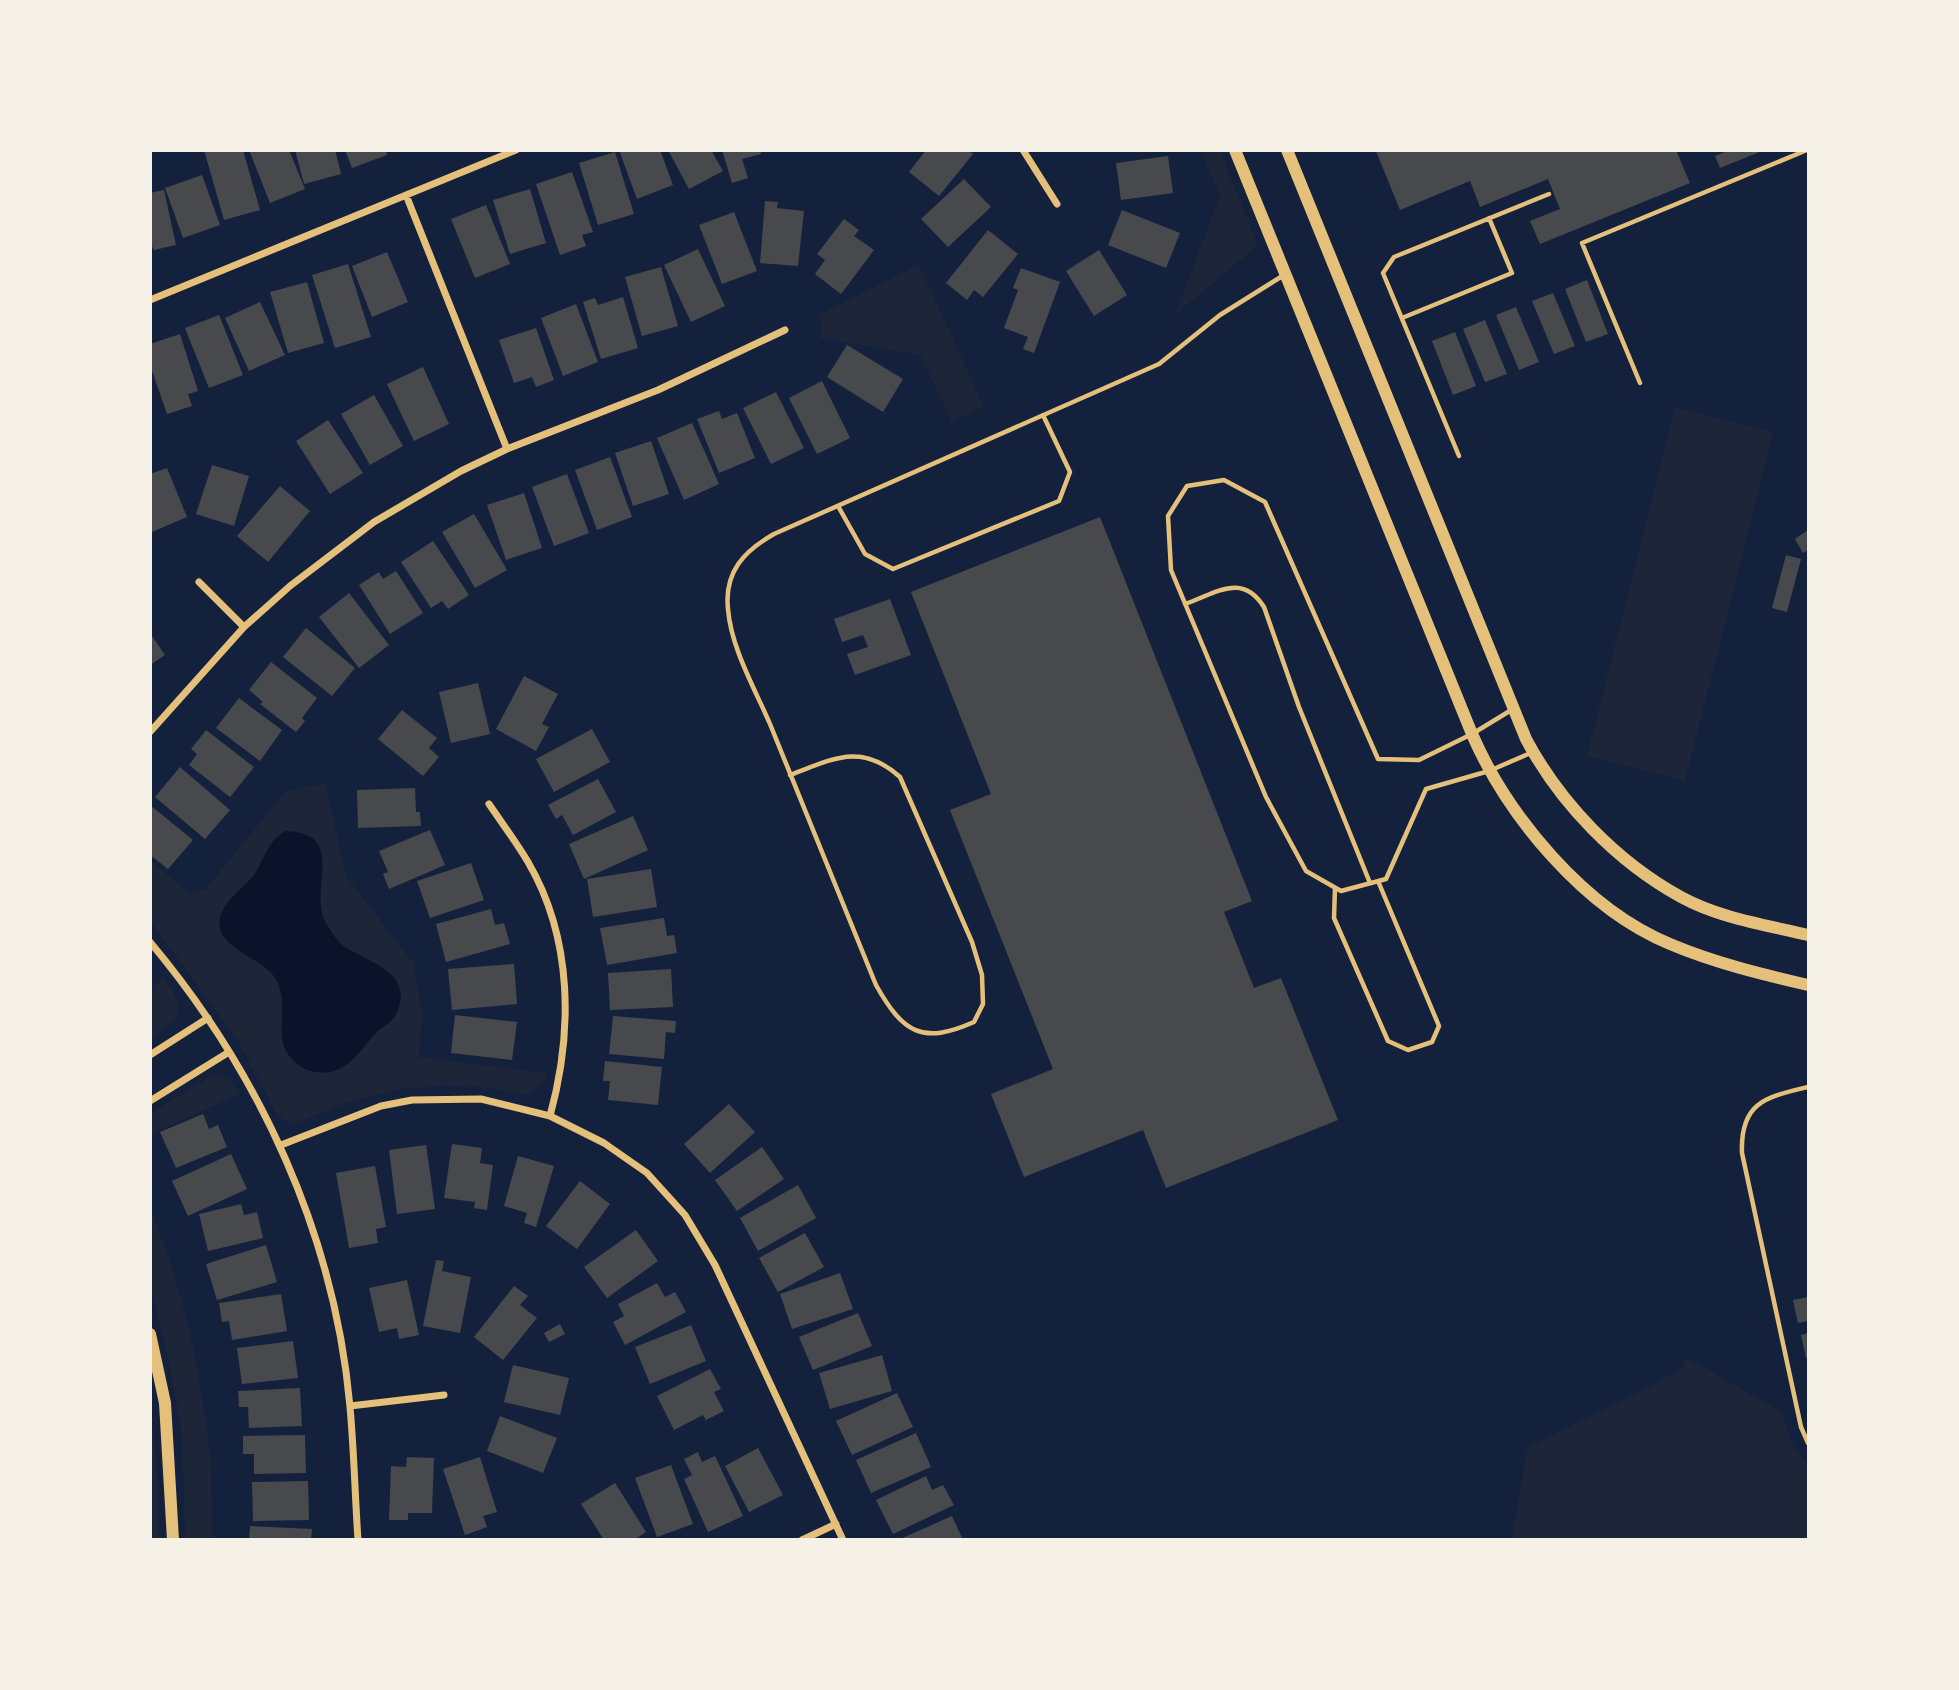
<svg xmlns="http://www.w3.org/2000/svg" width="1959" height="1690" font-family="'Exo 2',sans-serif">
<style>
.green{fill:#1d2539}
.water{fill:#0b132b}
.building{fill:#48494c}
.lines{fill:none;stroke-linecap:round;stroke-linejoin:round}
.service{stroke:#e5c07b;stroke-width:4.5}
.minor{stroke:#e5c07b;stroke-width:7}
.tertiary{stroke:#e5c07b;stroke-width:12}
</style>
<rect width="100%" height="100%" fill="#14213d"/>
<path class="green" d="M1201,151H1220L1258,245L1175,315L1220,196Z
M919,265L984,407L952,422L920,355L820,338L822,325L819,315Z
M1675,407L1773,432L1685,781L1587,756Z
M325,783L346,876L414,964L422,1013L419,1057L548,1073L537,1091L527,1095L491,1088L442,1085L394,1090L345,1103L293,1124L283,1120L275,1111L238,1041L151,922L150,860L189,893L206,889L285,792Z
M163,978C188,1010 183,1017 151,1038V988Z
M213,1075L229,1079L240,1094L151,1134V1113Z
M151,1211C184,1292 200,1367 210,1454C213,1482 210,1511 213,1539H185L182,1435L169,1361L151,1290Z
M1686,1357L1783,1413C1787,1434 1792,1449 1808,1463V1539H1512L1528,1447L1681,1370Z
M150,1399L157,1471L159,1539H151Z"/>
<path class="water" d="M286,831C349,834 307,888 326,923C329,929 336,939 341,944C364,962 417,971 396,1014C392,1023 383,1026 377,1032C362,1047 355,1064 334,1071C325,1074 311,1073 303,1068C263,1042 295,1012 275,978C261,955 203,946 224,908C231,896 244,887 253,876C265,860 267,840 286,831Z"/>
<path class="building" d="M204,150H243L260,210L224,220Z
M249,150H289L305,189L270,203Z
M295,150H335L341,174L304,184Z
M345,150H386L387,155L352,168Z
M619,150H660L673,185L637,199Z
M668,150H711L723,171L689,189Z
M722,150H760L761,154L742,159L748,178L732,183Z
M926,150H968L973,154L939,196L909,172Z
M1676,150L1690,183L1540,244L1530,221L1560,209L1548,179L1480,207L1470,181L1400,210L1376,151Z
M1730,150H1762V151L1720,168L1715,156Z
M615,152L634,214L598,225L579,163Z
M1168,156L1173,193L1121,200L1116,163Z
M572,172L593,232L582,235L586,246L560,255L536,184Z
M202,175L220,225L183,238L165,188Z
M964,179L991,207L948,247L921,219Z
M530,189L546,243L510,254L493,200Z
M164,190L176,245L154,250L150,243V193Z
M765,201L778,202L777,208L804,211L798,266L760,263Z
M486,205L510,264L475,278L451,219Z
M1122,210L1180,233L1166,268L1108,245Z
M734,212L757,271L722,284L699,225Z
M844,219L859,230L854,236L874,250L841,294L815,274L825,260L817,254Z
M988,230L1018,254L983,297L974,290L967,300L946,283Z
M698,249L725,306L691,322L664,265Z
M1099,250L1127,295L1094,316L1066,271Z
M387,252L408,302L372,317L352,266Z
M348,264L371,337L335,348L312,275Z
M661,267L678,326L642,336L625,277Z
M1021,268L1060,282L1034,353L1023,349L1028,337L1004,328L1018,290L1013,288Z
M1587,280L1608,334L1586,342L1565,289Z
M307,282L324,343L288,353L270,292Z
M1553,293L1575,346L1554,354L1532,301Z
M623,297L638,348L601,359L583,302L595,298L598,305Z
M260,302L285,355L249,371L225,318Z
M576,304L598,362L563,376L541,318Z
M1516,307L1539,362L1519,370L1496,315Z
M219,315L243,375L209,388L185,328Z
M1485,320L1507,374L1485,382L1463,329Z
M536,328L554,380L536,387L532,377L514,383L499,340Z
M1455,332L1476,386L1453,395L1432,341Z
M180,334L198,391L188,394L192,406L167,414L150,365V344Z
M847,345L903,379L883,412L827,377Z
M423,367L449,424L414,441L387,384Z
M822,381L850,438L817,454L789,398Z
M776,392L804,448L771,464L743,408Z
M374,395L403,446L370,465L341,414Z
M719,411L722,419L737,413L755,458L719,473L697,419Z
M328,420L363,473L330,494L296,441Z
M692,423L719,484L684,500L657,438Z
M651,441L669,494L633,506L615,453Z
M610,457L632,517L597,530L575,470Z
M212,465L249,476L234,526L196,514Z
M167,468L187,517L152,532L150,474Z
M567,474L589,533L554,546L532,487Z
M280,486L310,511L268,562L237,536Z
M524,493L542,548L506,560L487,505Z
M474,514L507,570L475,588L442,532Z
M1100,517L1252,901L1224,912L1254,988L1281,978L1338,1120L1166,1188L1143,1130L1024,1177L991,1094L1053,1069L950,810L991,794L911,592Z
M1808,530V550L1803,553L1795,539Z
M433,541L469,595L448,609L442,601L431,608L401,562Z
M1786,555L1801,559L1787,612L1772,608Z
M396,571L423,613L390,634L359,585L379,572L383,579Z
M349,593L389,645L359,668L319,617Z
M890,599L911,655L855,675L847,654L868,647L863,635L842,642L834,619Z
M306,628L355,668L332,696L283,657Z
M150,633L165,655L150,665Z
M271,662L317,698L302,718L305,721L296,732L260,704L263,702L249,690Z
M524,676L558,694L542,724L549,727L536,751L496,729Z
M478,683L490,734L451,743L439,692Z
M239,698L282,730L260,761L216,728Z
M402,710L437,738L429,748L439,757L423,776L378,739Z
M592,729L610,762L554,792L536,759Z
M206,730L254,767L230,797L189,765L197,754L191,749Z
M180,767L230,810L205,839L155,797Z
M598,779L616,812L573,835L562,815L556,819L548,805Z
M415,788L416,812H420L421,826L358,828L357,790Z
M150,805L193,840L168,869L150,855Z
M633,816L648,850L584,879L569,844Z
M430,830L445,865L389,889L383,874L388,872L379,851Z
M471,863L484,900L430,918L417,881Z
M651,869L657,907L593,917L587,879Z
M491,909L495,925L504,923L510,944L446,962L436,924Z
M664,918L667,936L674,935L677,953L607,965L600,928Z
M514,964L517,1004L452,1010L448,969Z
M671,969L673,1007L610,1010L608,973Z
M455,1015L517,1022L512,1060L451,1053Z
M613,1016L676,1021L675,1033L666,1032L664,1059L609,1054Z
M605,1061L662,1067L658,1105L608,1100L610,1081H603Z
M729,1104L755,1132L710,1173L684,1144Z
M203,1114L209,1129L218,1125L227,1147L176,1168L160,1132Z
M452,1144L482,1148L480,1163L493,1165L487,1210L474,1208L475,1202L444,1198Z
M426,1145L435,1209L397,1214L389,1150Z
M762,1147L784,1179L737,1211L715,1180Z
M231,1154L247,1189L188,1216L172,1181Z
M518,1156L554,1166L536,1227L524,1223L527,1213L504,1206Z
M375,1166L386,1227L376,1229L378,1243L349,1248L336,1173Z
M580,1181L610,1204L577,1249L546,1226Z
M798,1185L816,1218L758,1251L740,1218Z
M241,1204L244,1215L257,1212L263,1238L208,1251L199,1214Z
M636,1230L658,1261L607,1298L584,1267Z
M805,1233L824,1267L778,1292L759,1258Z
M266,1245L277,1282L217,1300L206,1264Z
M436,1260L444,1261L442,1271L471,1277L460,1333L423,1326Z
M840,1273L853,1309L792,1329L780,1294Z
M407,1280L419,1335L399,1339L397,1328L379,1332L369,1288Z
M657,1283L665,1297L675,1292L686,1312L625,1345L613,1322L624,1316L618,1304Z
M514,1286L528,1296L520,1305L537,1318L503,1360L474,1337Z
M281,1294L287,1331L232,1340L229,1321L222,1322L219,1303Z
M1808,1297V1321L1798,1323L1793,1300Z
M858,1313L872,1346L813,1370L799,1337Z
M560,1324L565,1334L549,1342L544,1333Z
M691,1325L706,1361L650,1384L635,1347Z
M1808,1333V1357L1806,1358L1801,1335Z
M293,1341L298,1378L242,1384L237,1348Z
M882,1355L892,1391L830,1409L819,1373Z
M513,1365L569,1378L560,1415L504,1402Z
M710,1369L721,1389L714,1392L724,1411L706,1420L703,1415L674,1430L657,1396Z
M300,1388L302,1426L249,1428L248,1407H239L238,1391Z
M897,1393L913,1427L852,1455L836,1421Z
M500,1416L557,1438L543,1473L487,1451Z
M916,1433L931,1467L871,1493L856,1460Z
M305,1435L306,1473L254,1474V1454H243V1436Z
M758,1448L783,1495L749,1512L725,1466Z
M698,1452L702,1462L715,1456L743,1516L708,1532L684,1479L692,1475L684,1459Z
M407,1457L434,1458L432,1513H408V1520H389L391,1466L406,1467Z
M480,1457L497,1512L483,1516L487,1527L465,1535L443,1469Z
M671,1465L693,1524L657,1537L635,1478Z
M926,1476L932,1490L943,1485L954,1505L893,1534L876,1500Z
M308,1481L309,1520L253,1521L252,1482Z
M615,1483L646,1532L634,1540H604L581,1504Z
M952,1516L963,1540H898Z
M250,1526L312,1529L311,1540H249Z"/>
<g class="lines">
<path class="service" d="M1402,318L1512,273L1489,218
M1640,383L1582,243L1807,150
M1459,456L1383,273L1394,257L1549,194
M838,506L865,554L893,569L1059,501L1070,472L1043,415
M1185,604C1217,593 1242,572 1264,607L1299,707L1370,883
M1513,709L1472,734L1419,760L1378,759L1265,502L1224,480L1187,486L1168,516L1171,570L1266,797L1306,871L1341,891L1386,879L1426,789L1489,771L1533,752
M790,775C833,759 861,742 900,777L972,942L982,975L983,1004L974,1022C922,1045 903,1033 876,985C840,898 805,811 770,724C755,689 731,648 728,609C724,572 744,551 774,534L1159,364L1220,315L1284,275
M1335,888L1334,918L1388,1041L1408,1050L1432,1042L1439,1026L1378,881
M1808,1087C1766,1097 1740,1102 1742,1153L1801,1427L1808,1443"/>
<path class="minor" d="M1023,150L1057,204
M406,195L507,449
M150,300L516,150
M199,582L244,627
M150,732L244,627L290,586L374,522L461,471L507,449L658,390L785,330
M489,804C502,823 516,842 528,862C573,939 573,1032 550,1116
M150,942C260,1073 335,1236 350,1407C354,1451 355,1496 358,1540
M150,1055L208,1018
M150,1101L229,1052
M281,1145L381,1106L412,1100L481,1099L550,1116L604,1143L647,1173L685,1215L715,1265L843,1540
M350,1406L444,1395
M802,1540L836,1524"/>
<path class="tertiary" d="M1235,150L1472,734C1508,817 1585,909 1670,944C1715,963 1761,974 1808,985
M1287,150L1526,739C1560,803 1617,862 1681,897C1719,918 1766,925 1808,935
M150,1334L165,1403L173,1540"/>
</g>
<rect width="1959" height="1690" fill="none" stroke="#f6f1e7" stroke-width="304"/>
</svg>
